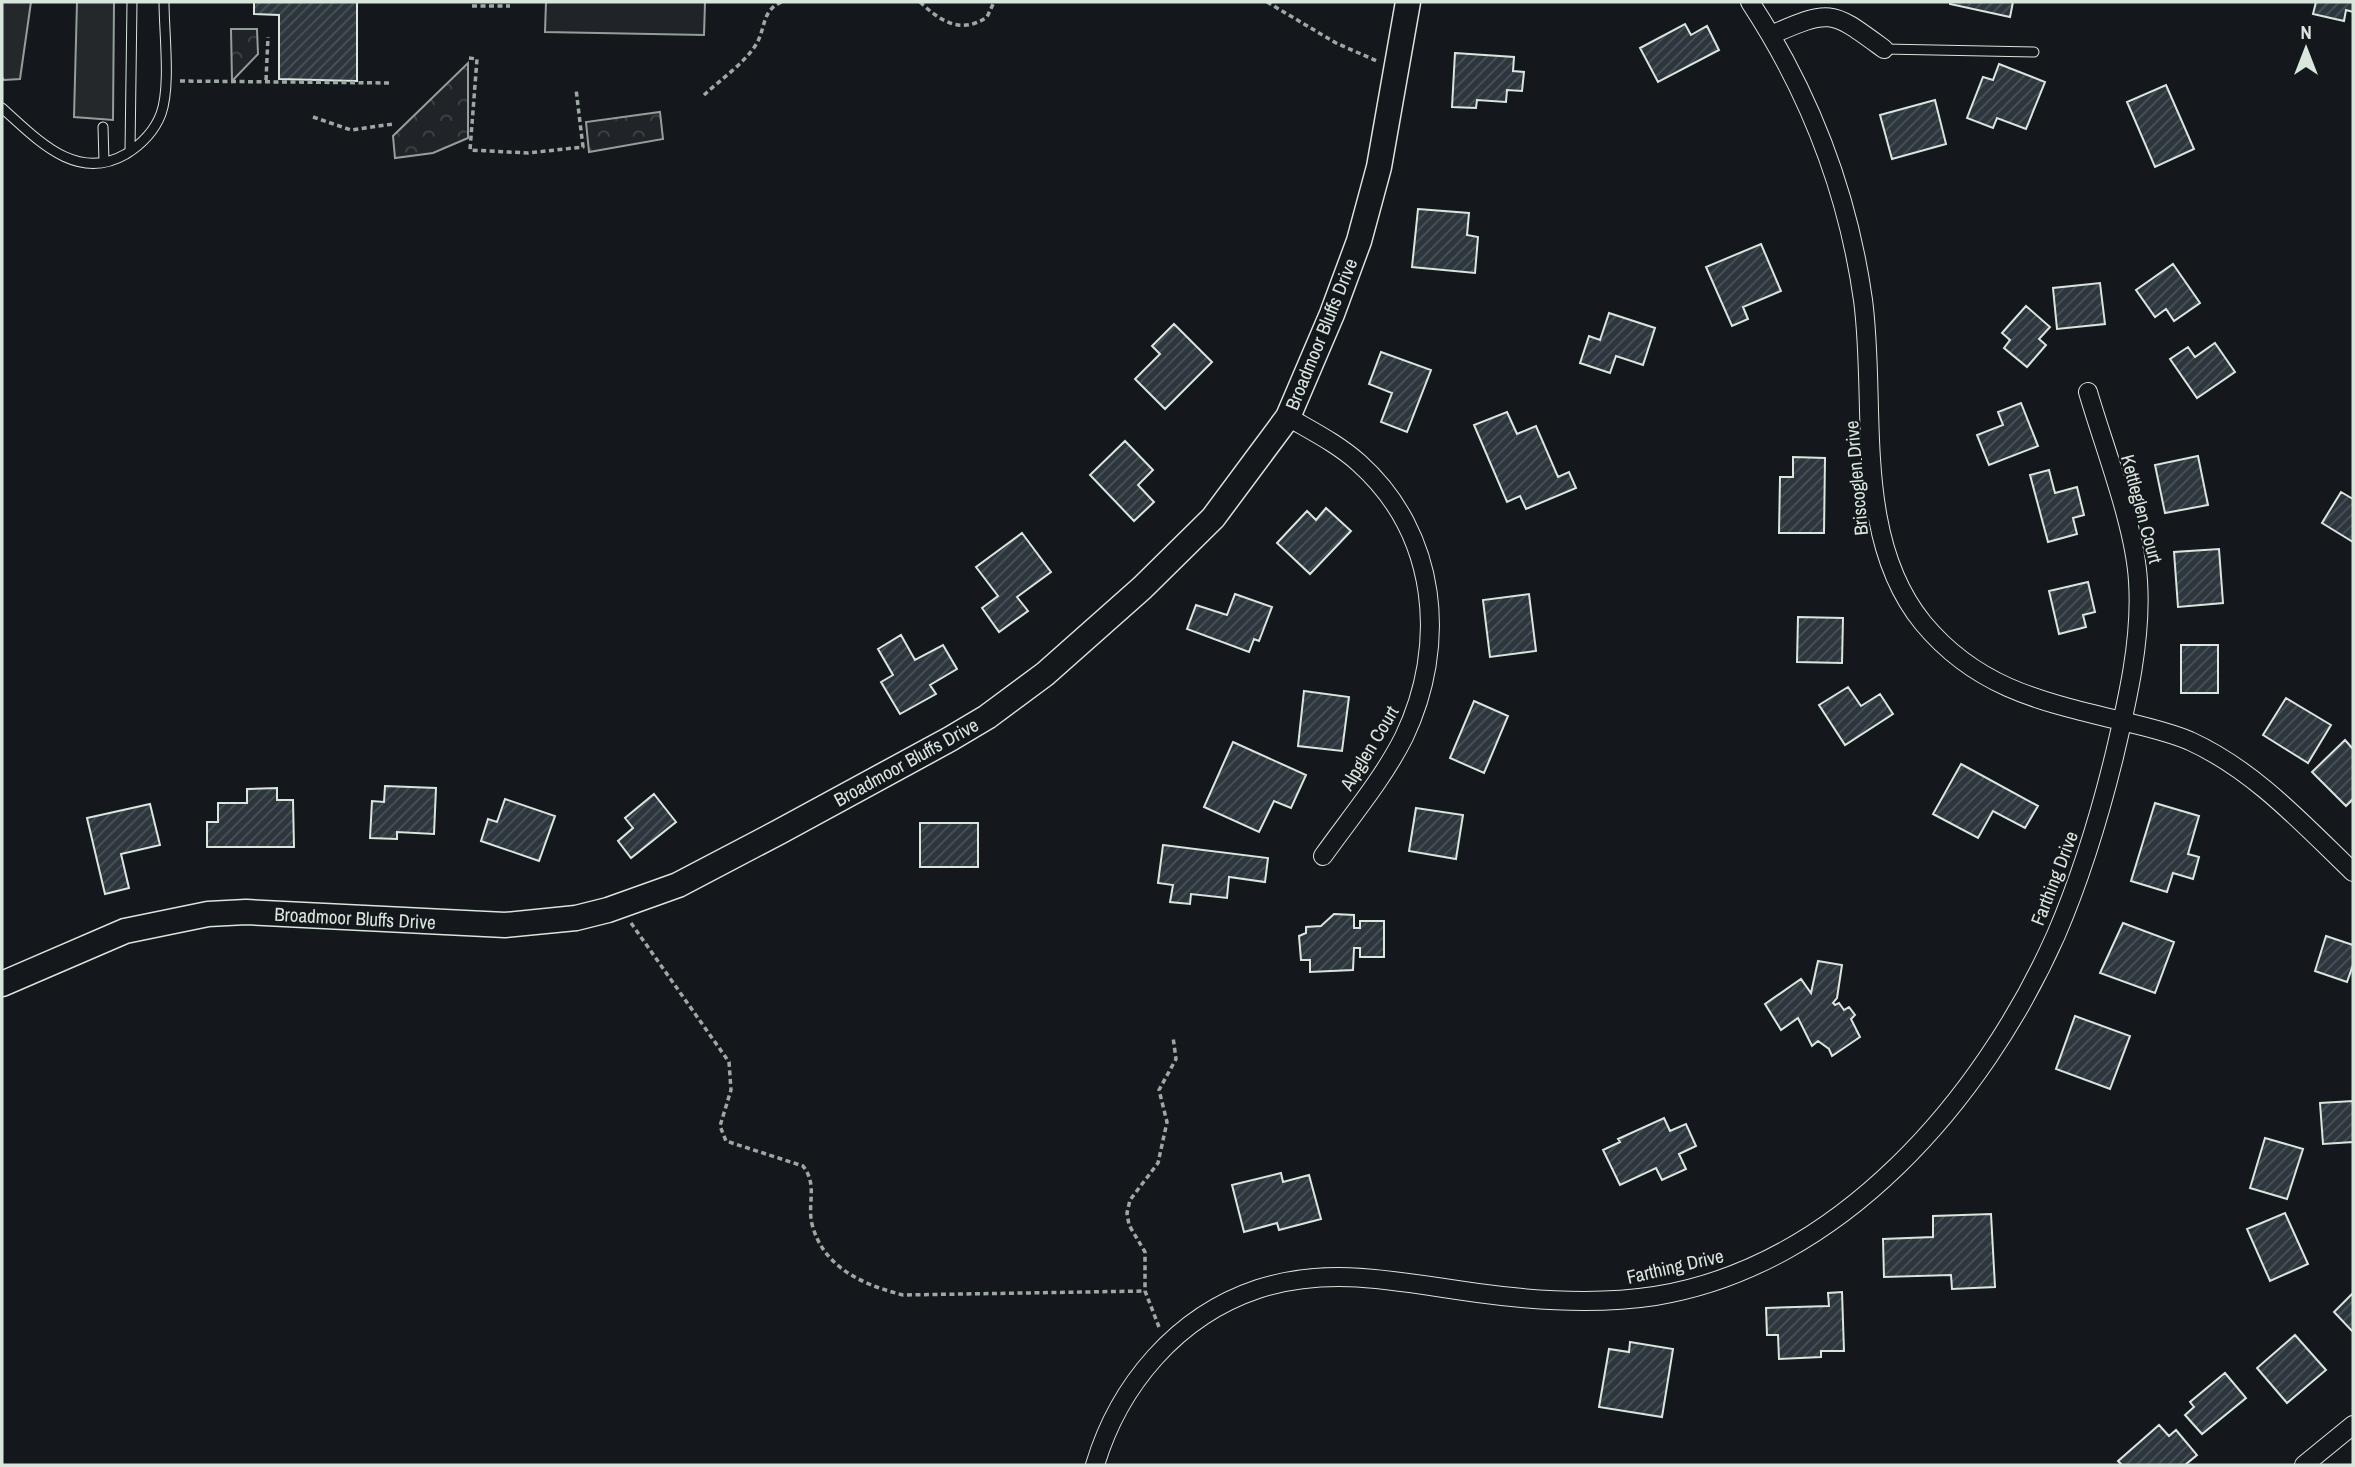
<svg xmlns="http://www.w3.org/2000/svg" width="2355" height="1467" font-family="'Archivo Narrow',sans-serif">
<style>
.grass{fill:#202428;stroke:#939e99;stroke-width:2}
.forest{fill:url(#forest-crowns);stroke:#939e99;stroke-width:2}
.parking{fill:#24282b;stroke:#939e99;stroke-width:2}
.building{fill:url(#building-hatch);stroke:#d8e6dc;stroke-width:2}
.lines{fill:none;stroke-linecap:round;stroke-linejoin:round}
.lane-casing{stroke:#d8e6dc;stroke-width:11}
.street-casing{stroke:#d8e6dc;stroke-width:20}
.secondary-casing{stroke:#d8e6dc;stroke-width:27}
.path{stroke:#9da8a2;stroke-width:3.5;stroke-dasharray:5 3.5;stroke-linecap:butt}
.lane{stroke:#14181c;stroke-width:9}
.street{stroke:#14181c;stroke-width:18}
.secondary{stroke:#14181c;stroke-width:24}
.labels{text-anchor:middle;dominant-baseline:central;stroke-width:5;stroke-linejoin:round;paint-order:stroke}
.street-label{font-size:19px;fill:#d8e6dc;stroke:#14181c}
</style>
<defs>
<pattern id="forest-crowns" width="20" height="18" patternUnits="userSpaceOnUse" patternTransform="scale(1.75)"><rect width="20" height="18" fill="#202428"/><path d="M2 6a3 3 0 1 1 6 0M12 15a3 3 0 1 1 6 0" fill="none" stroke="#404447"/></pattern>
<pattern id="building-hatch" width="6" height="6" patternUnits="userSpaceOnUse" patternTransform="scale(1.75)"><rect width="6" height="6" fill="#2c363c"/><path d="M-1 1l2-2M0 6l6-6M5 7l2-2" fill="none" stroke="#4a5358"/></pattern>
</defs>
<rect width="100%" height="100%" fill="#14181c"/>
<path class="grass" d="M546,2H705L704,35L545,32Z"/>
<path class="forest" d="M231,29H257L258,54L232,81Z
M468,63V138L433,153L395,158L393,136Z
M660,112L663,139L589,152L586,122Z"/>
<path class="parking" d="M2,2H31L20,79L4,80L2,77Z
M77,2H114L113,120L74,117Z"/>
<path class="building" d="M254,2H357V81L279,79V15L254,14Z
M1950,2H2013L2010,17L1950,4Z
M2316,2H2353V12L2346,10L2344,21L2313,14Z
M1685,24L1691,35L1707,26L1719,50L1658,82L1640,48Z
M1455,53L1514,57L1513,71L1524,72L1522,91L1507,90L1506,102L1477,100L1476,108L1452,107Z
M1999,64L2045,82L2026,129L1997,118L1993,128L1967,118L1983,77L1993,80Z
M2166,85L2194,149L2155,167L2127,102Z
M1935,100L1946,144L1892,159L1880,115Z
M1418,209L1469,213L1467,235L1478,237L1475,273L1412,267Z
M1761,244L1781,291L1743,307L1748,319L1732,326L1706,267Z
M2173,264L2200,303L2174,321L2166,309L2155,317L2136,290Z
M2100,283L2105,324L2057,329L2053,288Z
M2026,306L2050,327L2039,339L2046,345L2027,367L2004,348L2010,340L2002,333Z
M1609,313L1655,328L1643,365L1616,356L1610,373L1580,363L1589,336L1600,340Z
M1174,324L1212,362L1165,409L1135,379L1160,354L1152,346Z
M2215,343L2235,372L2197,398L2170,359L2188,347L2195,357Z
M1381,352L1431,370L1407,432L1381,422L1392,393L1369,384Z
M2021,403L2038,446L1989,465L1977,435L2003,425L1998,412Z
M1507,412L1517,434L1536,426L1558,477L1569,472L1576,488L1526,509L1520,496L1507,502L1474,425Z
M1125,441L1153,470L1138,485L1154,502L1134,521L1090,475Z
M2198,456L2208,505L2165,513L2155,465Z
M1793,457L1825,458L1824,533H1779L1780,477H1793Z
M2049,470L2055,493L2077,487L2084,515L2073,518L2077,534L2048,542L2030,475Z
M2341,492L2353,499V542L2322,523Z
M1326,508L1351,531L1310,574L1277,543L1307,511L1316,520Z
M1022,533L1051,572L1017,597L1028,611L999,632L982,608L998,596L976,567Z
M2219,549L2223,603L2178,607L2174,552Z
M2088,582L2095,612L2083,615L2086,627L2059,634L2049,591Z
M1235,594L1272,607L1259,641L1254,639L1249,652L1187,629L1196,605L1227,615Z
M1529,594L1536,651L1490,657L1483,600Z
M1798,617L1843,618L1842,663L1797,662Z
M901,635L915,660L943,645L957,669L930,685L936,694L900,714L881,682L893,675L878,649Z
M2181,645H2218V693H2181Z
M1848,687L1861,706L1880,694L1893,714L1845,745L1819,705Z
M1304,691L1349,697L1342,751L1298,746Z
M2286,698L2331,725L2308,763L2263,735Z
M1474,701L1508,716L1484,773L1450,758Z
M2345,740L2353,749V799L2346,806L2312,772Z
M1233,742L1306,775L1291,808L1274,801L1259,832L1204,807Z
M1961,764L2038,806L2025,828L1993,811L1978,838L1933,814Z
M385,786L436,788L434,834L397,832V839L370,838L372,801L384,802Z
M277,788V800H293L294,847H207V822H218V803H247V789Z
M654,794L676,822L631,858L618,841L633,828L625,818Z
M505,799L555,816L539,861L481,841L488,819L497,822Z
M2155,803L2199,816L2188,854L2199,857L2193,879L2173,873L2167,892L2131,881Z
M150,804L160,845L121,854L129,888L105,894L87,818Z
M1416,808L1463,815L1456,859L1409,851Z
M920,823H978V867H920Z
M1163,845L1268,858L1265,882L1229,877L1227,898L1191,894L1190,904L1170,902L1173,885L1158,883Z
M1334,914L1354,915V928H1360V921H1384V957H1360V948H1354L1353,970L1310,972V960H1301L1299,936L1306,933V927L1321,926Z
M2123,923L2174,942L2155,993L2100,973Z
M2326,936L2353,945V965L2347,982L2315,971Z
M1818,961L1842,965L1837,998L1833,1003L1835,1005L1839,1003L1844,1010L1849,1007L1855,1015L1851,1019L1860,1037L1832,1056L1829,1049L1818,1041L1812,1046L1798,1018L1781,1030L1765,1004L1801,979L1811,993Z
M2075,1016L2130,1036L2110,1089L2056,1069Z
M2353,1101V1142L2323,1144L2320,1103Z
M1664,1118L1670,1131L1686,1124L1696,1146L1679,1154L1686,1169L1662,1180L1656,1168L1620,1185L1603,1150L1620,1142L1618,1139Z
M2265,1138L2303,1149L2287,1199L2250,1188Z
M1281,1173L1283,1182L1309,1175L1321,1219L1279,1230L1277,1223L1244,1232L1232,1185Z
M2285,1213L2308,1264L2270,1281L2247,1229Z
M1991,1214L1995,1287L1952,1289L1951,1275L1884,1277L1883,1239L1933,1237V1216Z
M1842,1292L1844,1351H1821V1357L1779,1359L1778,1335H1767L1766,1308L1829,1306L1828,1293Z
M2353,1293V1332L2334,1312Z
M2295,1335L2326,1370L2287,1403L2257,1368Z
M1630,1342L1673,1349L1662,1417L1599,1407L1609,1349L1629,1352Z
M2225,1373L2246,1398L2202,1434L2185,1415L2194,1407L2190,1402Z
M2159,1425L2169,1436L2176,1430L2197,1455L2185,1465H2122L2118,1461Z"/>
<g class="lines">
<defs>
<path id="lane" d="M1884,49L2034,52
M2,108C37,139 76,183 126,154C142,144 154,132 161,114C171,86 164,33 164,2
M103,127L104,162
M130,151L132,2"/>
<path id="street" d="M1750,2C1809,92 1848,193 1863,300C1877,404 1852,536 1923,623C1976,687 2039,701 2117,720C2142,726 2166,731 2190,741C2254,770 2303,824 2353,872
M1771,35C1832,8 1832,11 1884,49
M1288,417C1312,431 1338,444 1359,463C1438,534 1448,645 1404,737C1383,779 1350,818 1323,856
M1095,1465C1119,1385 1177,1316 1258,1289C1332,1265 1403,1283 1478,1293C1536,1301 1596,1305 1655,1296C1840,1266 1983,1099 2056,935C2081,877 2099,818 2114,757C2127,702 2142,639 2138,581C2135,526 2104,447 2088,392
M2304,1465L2353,1425"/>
<path id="secondary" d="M2,984L125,931L208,914L246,912L505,925L576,918L608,910L678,885L779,832L950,739L987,717L1045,674L1142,588L1213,518L1288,417L1332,314L1359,241L1379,167L1408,2"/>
</defs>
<use href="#lane" class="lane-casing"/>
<use href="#street" class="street-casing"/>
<use href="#secondary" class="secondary-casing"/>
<path class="path" d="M920,2C940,21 961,35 987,17L994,2
M1267,2L1336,43L1377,61
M472,6H510
M469,58L477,59L470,150L528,153L583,147L576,89
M266,80L268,37
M180,81L392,83
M704,95C721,79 745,63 757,43C766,26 762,10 782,2
M313,117L351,130L393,124
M631,923L729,1062L731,1090L720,1126L726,1141L803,1166C818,1185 807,1203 812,1224C823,1268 864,1285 903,1295L1145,1291
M1159,1327L1145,1291V1252L1129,1225L1127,1213L1130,1200L1158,1163L1167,1122L1159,1090L1176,1059L1173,1037"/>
<use href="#lane" class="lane"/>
<use href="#street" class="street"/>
<use href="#secondary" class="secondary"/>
</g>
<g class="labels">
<g class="street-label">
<text transform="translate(1321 334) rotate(-68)">Broadmoor Bluffs Drive</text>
<text transform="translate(1856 478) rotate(-95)">Briscoglen Drive</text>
<text transform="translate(2142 509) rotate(75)">Kettleglen Court</text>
<text transform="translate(1369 748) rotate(-59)">Alpglen Court</text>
<text transform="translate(906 762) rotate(-29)">Broadmoor Bluffs Drive</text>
<text transform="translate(2054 878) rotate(-69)">Farthing Drive</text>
<text transform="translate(355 918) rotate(3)">Broadmoor Bluffs Drive</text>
<text transform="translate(1675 1266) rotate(-13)">Farthing Drive</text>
</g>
</g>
<rect width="2355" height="1467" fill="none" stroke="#d8e6dc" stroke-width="7"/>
<g transform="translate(2306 49)" stroke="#14181c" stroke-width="5" paint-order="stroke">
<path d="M0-5L12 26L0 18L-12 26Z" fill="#d8e6dc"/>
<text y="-10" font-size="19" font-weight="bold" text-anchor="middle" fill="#d8e6dc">N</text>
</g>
</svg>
